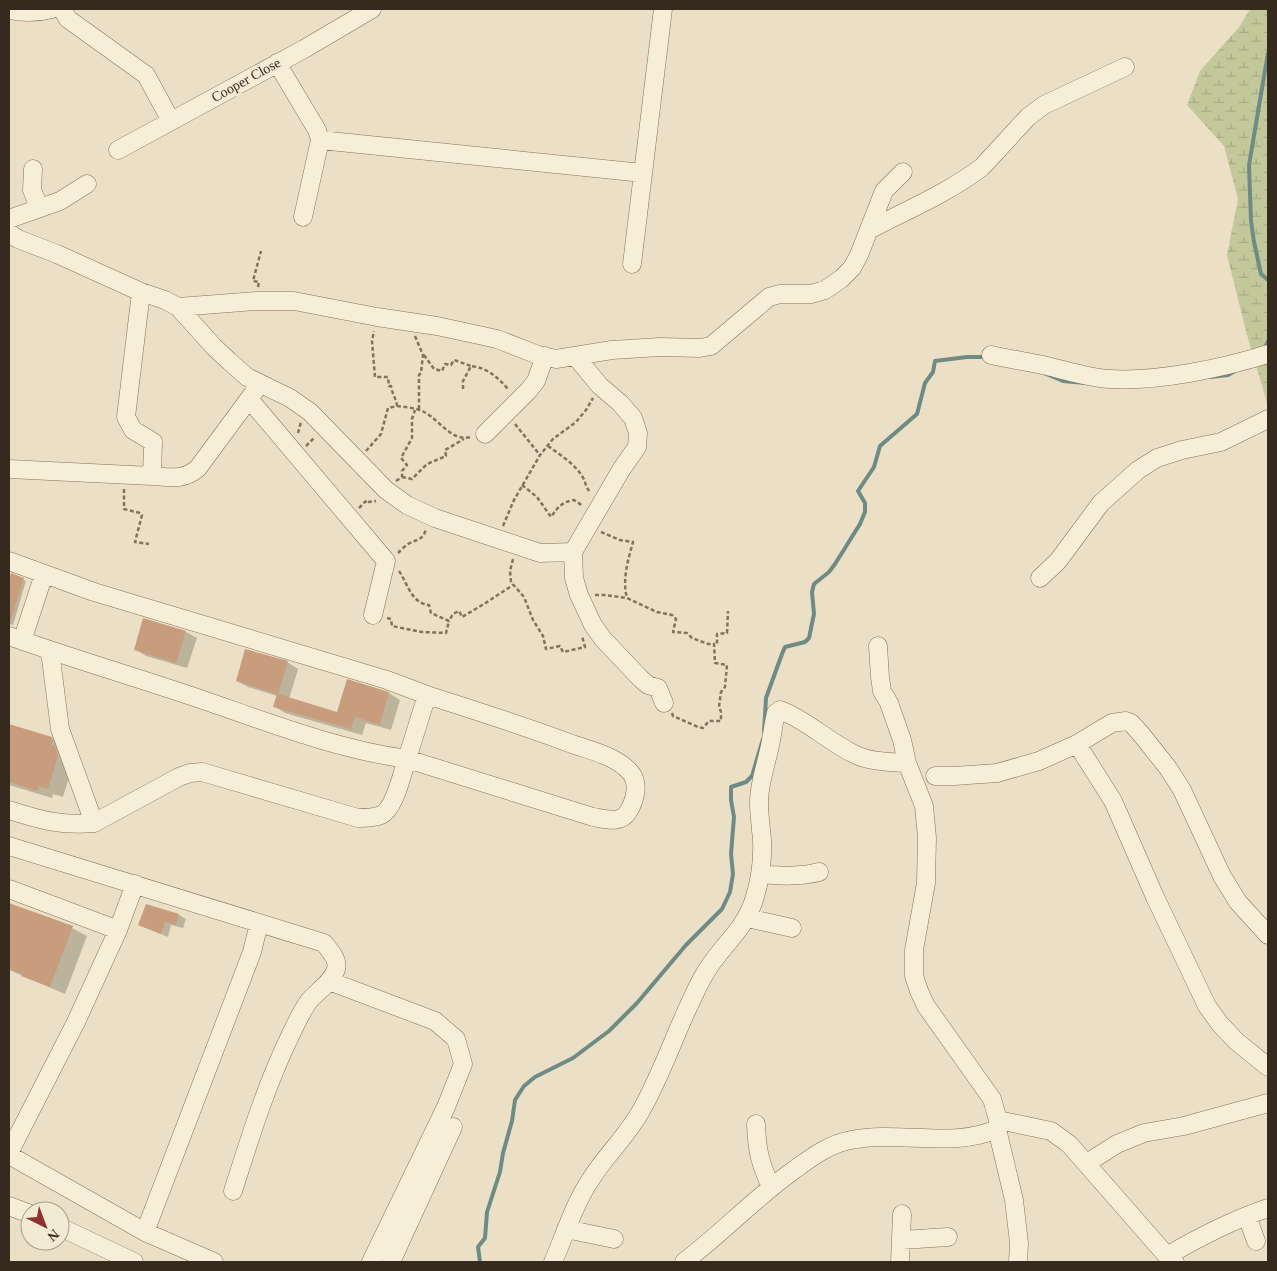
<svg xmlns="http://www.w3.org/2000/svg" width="1277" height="1271" font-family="'Times New Roman',serif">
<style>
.wetland{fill:url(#wetland-marsh)}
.shadow{fill:#0003}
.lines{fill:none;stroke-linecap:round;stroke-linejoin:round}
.stream{stroke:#6e8c85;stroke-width:4}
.building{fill:#c79d7d}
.minor-casing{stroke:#85725c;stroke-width:19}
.path{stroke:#85725c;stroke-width:2.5;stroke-dasharray:4 2.5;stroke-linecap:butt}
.minor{stroke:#f6eed7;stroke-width:18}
.labels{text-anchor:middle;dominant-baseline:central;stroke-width:5;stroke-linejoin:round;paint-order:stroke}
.street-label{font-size:14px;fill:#362a1f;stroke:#f3ead4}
</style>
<defs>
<pattern id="wetland-marsh" width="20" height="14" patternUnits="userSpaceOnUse" patternTransform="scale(1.25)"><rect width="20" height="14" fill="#c2c899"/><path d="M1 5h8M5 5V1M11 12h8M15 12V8" fill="none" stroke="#a7ac83"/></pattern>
</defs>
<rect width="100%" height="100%" fill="#ebe0c5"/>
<path class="wetland" d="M1250,9H1268V406L1247,335L1227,255L1238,199L1224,146L1187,105L1200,71L1240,26Z"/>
<path class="shadow" d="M12,575L26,581L13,625L9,624V586Z
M186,632L197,638L187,668L146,656L135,649Z
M287,662L298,669L289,699L338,714L348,681L389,693L400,700L391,730L366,723L362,735L285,713L274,706L277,696L248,687L237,681Z
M9,725L51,738L66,747L73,765L63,797L53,794L52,798L9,785Z
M9,905L72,928L87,936L65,994L9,970Z
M147,906L179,915L186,919L183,928L171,925L168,937L139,925Z"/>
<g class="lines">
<path class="stream" d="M1268,53L1249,165L1251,221L1254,242L1261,274L1268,280
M1264,350L1268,341
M1044,373L1063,381L1085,383
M1210,377L1228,375L1235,371
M764,732L766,698L782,654L785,647L805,642L809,638L814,614L812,592L814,584L829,572L835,564L860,524L865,512V503L858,491L874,467L880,446L917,414L925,383L933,372L935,361L967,357H987
M480,1262L478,1247L485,1238L487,1212L500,1172L503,1153L512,1121L515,1100L524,1086L535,1077L573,1058L609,1031L637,1003L686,945L722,909L730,892L733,874L731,854L734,817L731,800V787L746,782L752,776L763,739"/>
</g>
<path class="building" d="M11,573L24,578L11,619L9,618V582Z
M143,618L186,631L176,663L134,650Z
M245,649L288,661L278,694L337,712L347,679L389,692L380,725L355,717L351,729L273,707L277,694L236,681Z
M9,724L52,737L53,740L51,745L55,746L58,756L48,789L38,786L37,791L9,782Z
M9,903L73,926L50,987L21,976L22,974L9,969Z
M146,904L179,914L176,925L165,922L161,934L138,925Z"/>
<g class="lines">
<defs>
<path id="minor" d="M62,9L68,19L146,75L171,121
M9,10C24,13 37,13 52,9
M277,63L317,130L320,140L303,217
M320,140L643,173
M118,150L304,49L372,9
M33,169L32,190L39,207
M9,219L60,201L87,184
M869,230C907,210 948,193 982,167L1028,117L1044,105L1125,67
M9,233L18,239L57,254L141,292L165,300L178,307L214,347L229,361L247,377L290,398L310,412L386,490L407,505L435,518L540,553L573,552L621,470L637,447L638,433L633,418L620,403L600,386L576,357
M632,264L663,9
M141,292L126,417L133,430L153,442L152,476C169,477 184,481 198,468L260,384
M178,307L257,301H294L377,317L437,326L497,339L538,355L556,359L612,350L660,347L700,348L711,346L769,297L780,294H811L825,290L841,279L852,268L859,255L884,191L903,172
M991,355C1009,359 1028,362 1047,366C1068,371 1089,378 1110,379C1158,382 1223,368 1268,354
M249,399L386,561L373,615
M485,434L529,390L536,381L545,356
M9,469L152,476
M573,552L574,578L579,595L593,625L603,639L641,679L648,685L658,688L664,703
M9,561L94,592L387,680L427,695L407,759C336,749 270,723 203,700C139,678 73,659 9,636
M1040,578L1058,561L1101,503L1138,470L1157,458L1182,450L1221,442L1268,419
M22,641L44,574
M50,651L60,729L94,823L179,777L190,773L202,772L358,818C366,818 374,818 381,815C395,809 402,773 407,759L593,817C605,819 621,824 628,812C635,801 640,783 630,772C616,756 592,751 572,744C525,726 476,711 427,695
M1077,744L1113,801L1155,897L1207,1006L1220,1024L1236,1041L1268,1067
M935,776H954L997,773L1039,761L1077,744L1112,723L1126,721L1131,723L1141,734L1168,768L1182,790L1222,876L1238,902L1268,935
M9,810C40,820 61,826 94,823
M9,846L324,943C329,950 339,959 336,969C332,983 318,990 309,1001C302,1010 296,1024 291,1034C266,1085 250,1138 233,1191
M760,874C781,876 799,877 819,872
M9,889L118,930
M747,918L792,928
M329,981L435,1021L456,1039L463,1064L446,1107L371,1262
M998,1120L1051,1131L1069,1144L1167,1256L1175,1262
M756,1124C757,1151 760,1163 771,1187
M997,1129L1014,1200L1019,1243L1018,1262
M9,1153L76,1022L118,930L135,884
M9,1155L145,1232L214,1262
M1087,1163L1117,1144L1144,1133L1184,1126L1268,1103
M9,1206L30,1214
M1247,1216L1256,1241
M60,1227L134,1262
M566,1229L614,1239
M145,1232L252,952L259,923
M902,1240L948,1237
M1167,1256C1199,1237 1233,1220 1268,1208
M391,1262L453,1127
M553,1262C565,1235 574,1204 591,1179C606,1155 628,1135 642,1109C666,1066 680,1018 704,975C720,946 743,933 754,900C760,881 763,860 762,840C761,828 759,815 759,802C759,784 765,768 769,750C772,738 773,725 776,713L780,710C805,719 829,742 854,754C870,762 889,762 907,763
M684,1262C722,1233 755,1198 794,1170C812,1157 829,1144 851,1140C899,1130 951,1149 997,1129L998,1120L992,1099L926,1006L919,991L914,976V950L926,883L927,838L924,806L907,763L902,740L889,703L882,691L880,677L878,646
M900,1262L902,1214"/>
</defs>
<use href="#minor" class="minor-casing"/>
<path class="path" d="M258,287L259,282L253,281L261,251
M415,336L423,355L421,373L419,375V411
M424,355L434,369L442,371L445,364L451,365L454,360L471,366
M463,389V381L471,366C488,368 497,377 509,390
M397,406C405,407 417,408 424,412C440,420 451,442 471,437
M515,424L540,455
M298,433L301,422
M306,446L314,438
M548,446C560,455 574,463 582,476C586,482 585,487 591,493
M366,451L381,434L388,408L397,406C396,398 392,394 391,386H389L388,377H375L372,341L374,331
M402,477L412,479L427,464L446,456L445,450L464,439
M396,481L402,477V471L407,465L401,458L412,438V419L415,410
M522,485L537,497L551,517C558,507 562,502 574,500L583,506
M124,489V509L140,513L142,515L135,542L149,544
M359,508L367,500L369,502L376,501
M503,526L514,500L540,455L553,439L576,422L586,410L593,398
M601,532L620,540L633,542C628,560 622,580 627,598L657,612L672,615L676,619L673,632L687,633L692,638L708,644H714
M398,553C401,550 405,546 408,544C417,539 424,540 426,528
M513,559L510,571L511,582L524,597L533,620L543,636L546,649L560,646L563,652L585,647L582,636
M399,571C408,584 411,603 429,605L431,613L449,621L453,614L459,611L462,617L484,604L513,585
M595,595H604L627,598
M387,618L391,619L392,626L422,632L446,633L449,621
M672,713L673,716L698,727L703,728L709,721H721V712L719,707L721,692L725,687L727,665L715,663L714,644H717V634L727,633L728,611"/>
<use href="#minor" class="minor"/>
</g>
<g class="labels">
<g class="street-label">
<text transform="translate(246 80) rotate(-29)">Cooper Close</text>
</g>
</g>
<rect width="1277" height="1271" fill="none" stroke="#362a1f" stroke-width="20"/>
<g transform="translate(45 1226) rotate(138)"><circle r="24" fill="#f3ead4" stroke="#a79d8c"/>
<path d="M0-4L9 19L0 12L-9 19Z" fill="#903130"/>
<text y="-8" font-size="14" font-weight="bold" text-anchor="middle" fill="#362a1f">N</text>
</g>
</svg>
